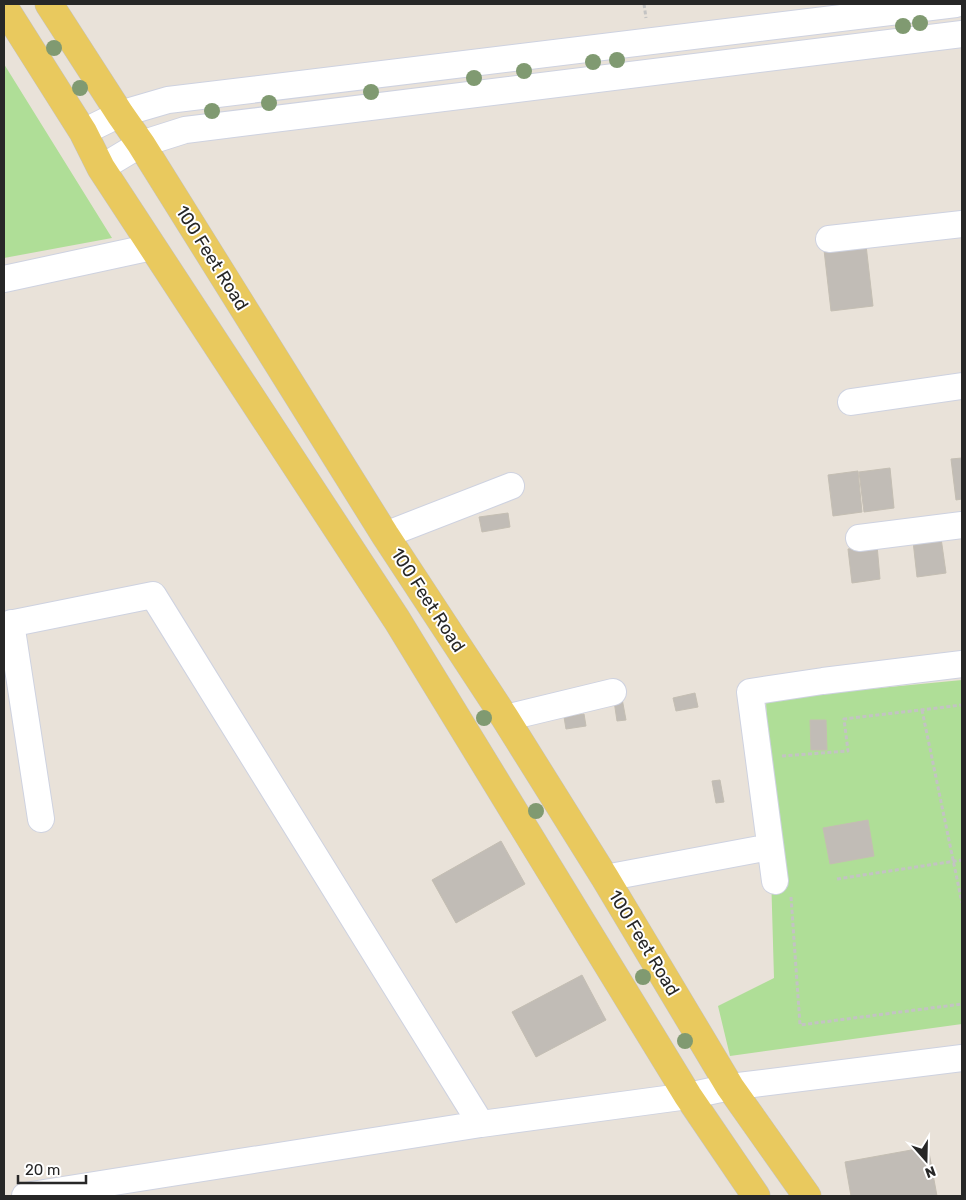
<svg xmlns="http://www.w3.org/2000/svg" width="966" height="1200" font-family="Rubik,sans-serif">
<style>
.green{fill:#afde97}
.building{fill:#c1bcb6;stroke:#c4beb3}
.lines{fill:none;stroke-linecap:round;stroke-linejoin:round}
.minor-casing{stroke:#ced2e0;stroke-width:28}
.major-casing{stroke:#c3c3c3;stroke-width:29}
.path{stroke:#c3c3c3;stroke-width:3;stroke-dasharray:4 2.5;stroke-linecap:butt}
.minor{stroke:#fff;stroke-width:26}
.major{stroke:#e9c95e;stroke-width:28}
.tree{fill:#809a71}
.labels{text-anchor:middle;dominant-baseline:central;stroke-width:4;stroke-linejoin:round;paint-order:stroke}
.street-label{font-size:18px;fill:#272727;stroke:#fff}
</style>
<rect width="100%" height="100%" fill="#e9e2d9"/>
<path class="green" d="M4,64L112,238L4,258Z
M962,680V1024L730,1056L718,1006L774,978L766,699Z"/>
<path class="building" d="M866,245L873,306L831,311L824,250Z
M962,458V499L956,500L951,459Z
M890,468L894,508L864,512L859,472Z
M858,471L862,512L833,516L828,475Z
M508,513L510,527L482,532L479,517Z
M941,538L946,573L917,577L913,541Z
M877,545L880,579L852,583L848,549Z
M621,693L626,720L617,721L613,694Z
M695,693L698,707L676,711L673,698Z
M584,714L586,726L566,729L564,717Z
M810,720H826L827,750H811Z
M720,780L724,802L716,803L712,781Z
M868,820L874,856L830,864L823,828Z
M501,841L525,884L456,923L432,880Z
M582,975L606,1020L536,1057L512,1012Z
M928,1147L937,1196H851L845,1162Z"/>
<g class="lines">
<defs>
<path id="minor" d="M83,132L120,114L168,100L956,4
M101,168L141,144L185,130L962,34
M829,239L962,224
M4,279L152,247
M851,402L962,386
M385,535L511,486
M859,538L962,525
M11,623L41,819
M4,625L153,595L481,1124
M505,718L613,692
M605,878L770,847
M775,881L750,692L823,681L962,664
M25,1196L481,1124L688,1096L730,1087L962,1058"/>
<path id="major" d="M49,4L120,114L141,144L385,535L505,718L605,878L730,1087L807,1196
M4,7L83,132L101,168L397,620L688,1096L756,1196"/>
</defs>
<use href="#minor" class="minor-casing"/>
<use href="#major" class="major-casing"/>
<path class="path" d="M644,4L646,18
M922,710L962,903
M782,756L848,751L844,719L962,705
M837,879L962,860
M791,897L800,1025L962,1004"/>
<use href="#minor" class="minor"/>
<use href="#major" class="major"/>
</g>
<g class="tree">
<circle cx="920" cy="23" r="8"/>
<circle cx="903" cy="26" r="8"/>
<circle cx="54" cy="48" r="8"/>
<circle cx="617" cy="60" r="8"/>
<circle cx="593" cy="62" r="8"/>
<circle cx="524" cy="71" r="8"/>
<circle cx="474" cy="78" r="8"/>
<circle cx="80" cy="88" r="8"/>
<circle cx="371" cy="92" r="8"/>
<circle cx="269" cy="103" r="8"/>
<circle cx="212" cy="111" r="8"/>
<circle cx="484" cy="718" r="8"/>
<circle cx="536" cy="811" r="8"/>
<circle cx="643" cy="977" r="8"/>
<circle cx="685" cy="1041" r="8"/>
</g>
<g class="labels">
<g class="street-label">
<text transform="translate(212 258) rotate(58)">100 Feet Road</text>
<text transform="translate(428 600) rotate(57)">100 Feet Road</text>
<text transform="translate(644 943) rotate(59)">100 Feet Road</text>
</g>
</g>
<rect width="966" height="1200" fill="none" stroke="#272727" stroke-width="10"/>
<g transform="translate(926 1160) rotate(160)" stroke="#ffffff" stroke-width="4" paint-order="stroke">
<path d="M0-4L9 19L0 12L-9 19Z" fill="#272727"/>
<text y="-8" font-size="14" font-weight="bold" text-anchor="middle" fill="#272727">N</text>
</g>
<path d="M18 1175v8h68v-8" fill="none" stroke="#272727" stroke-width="2.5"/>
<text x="25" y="1175" font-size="15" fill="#272727" stroke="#ffffff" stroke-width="4" paint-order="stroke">20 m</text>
</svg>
